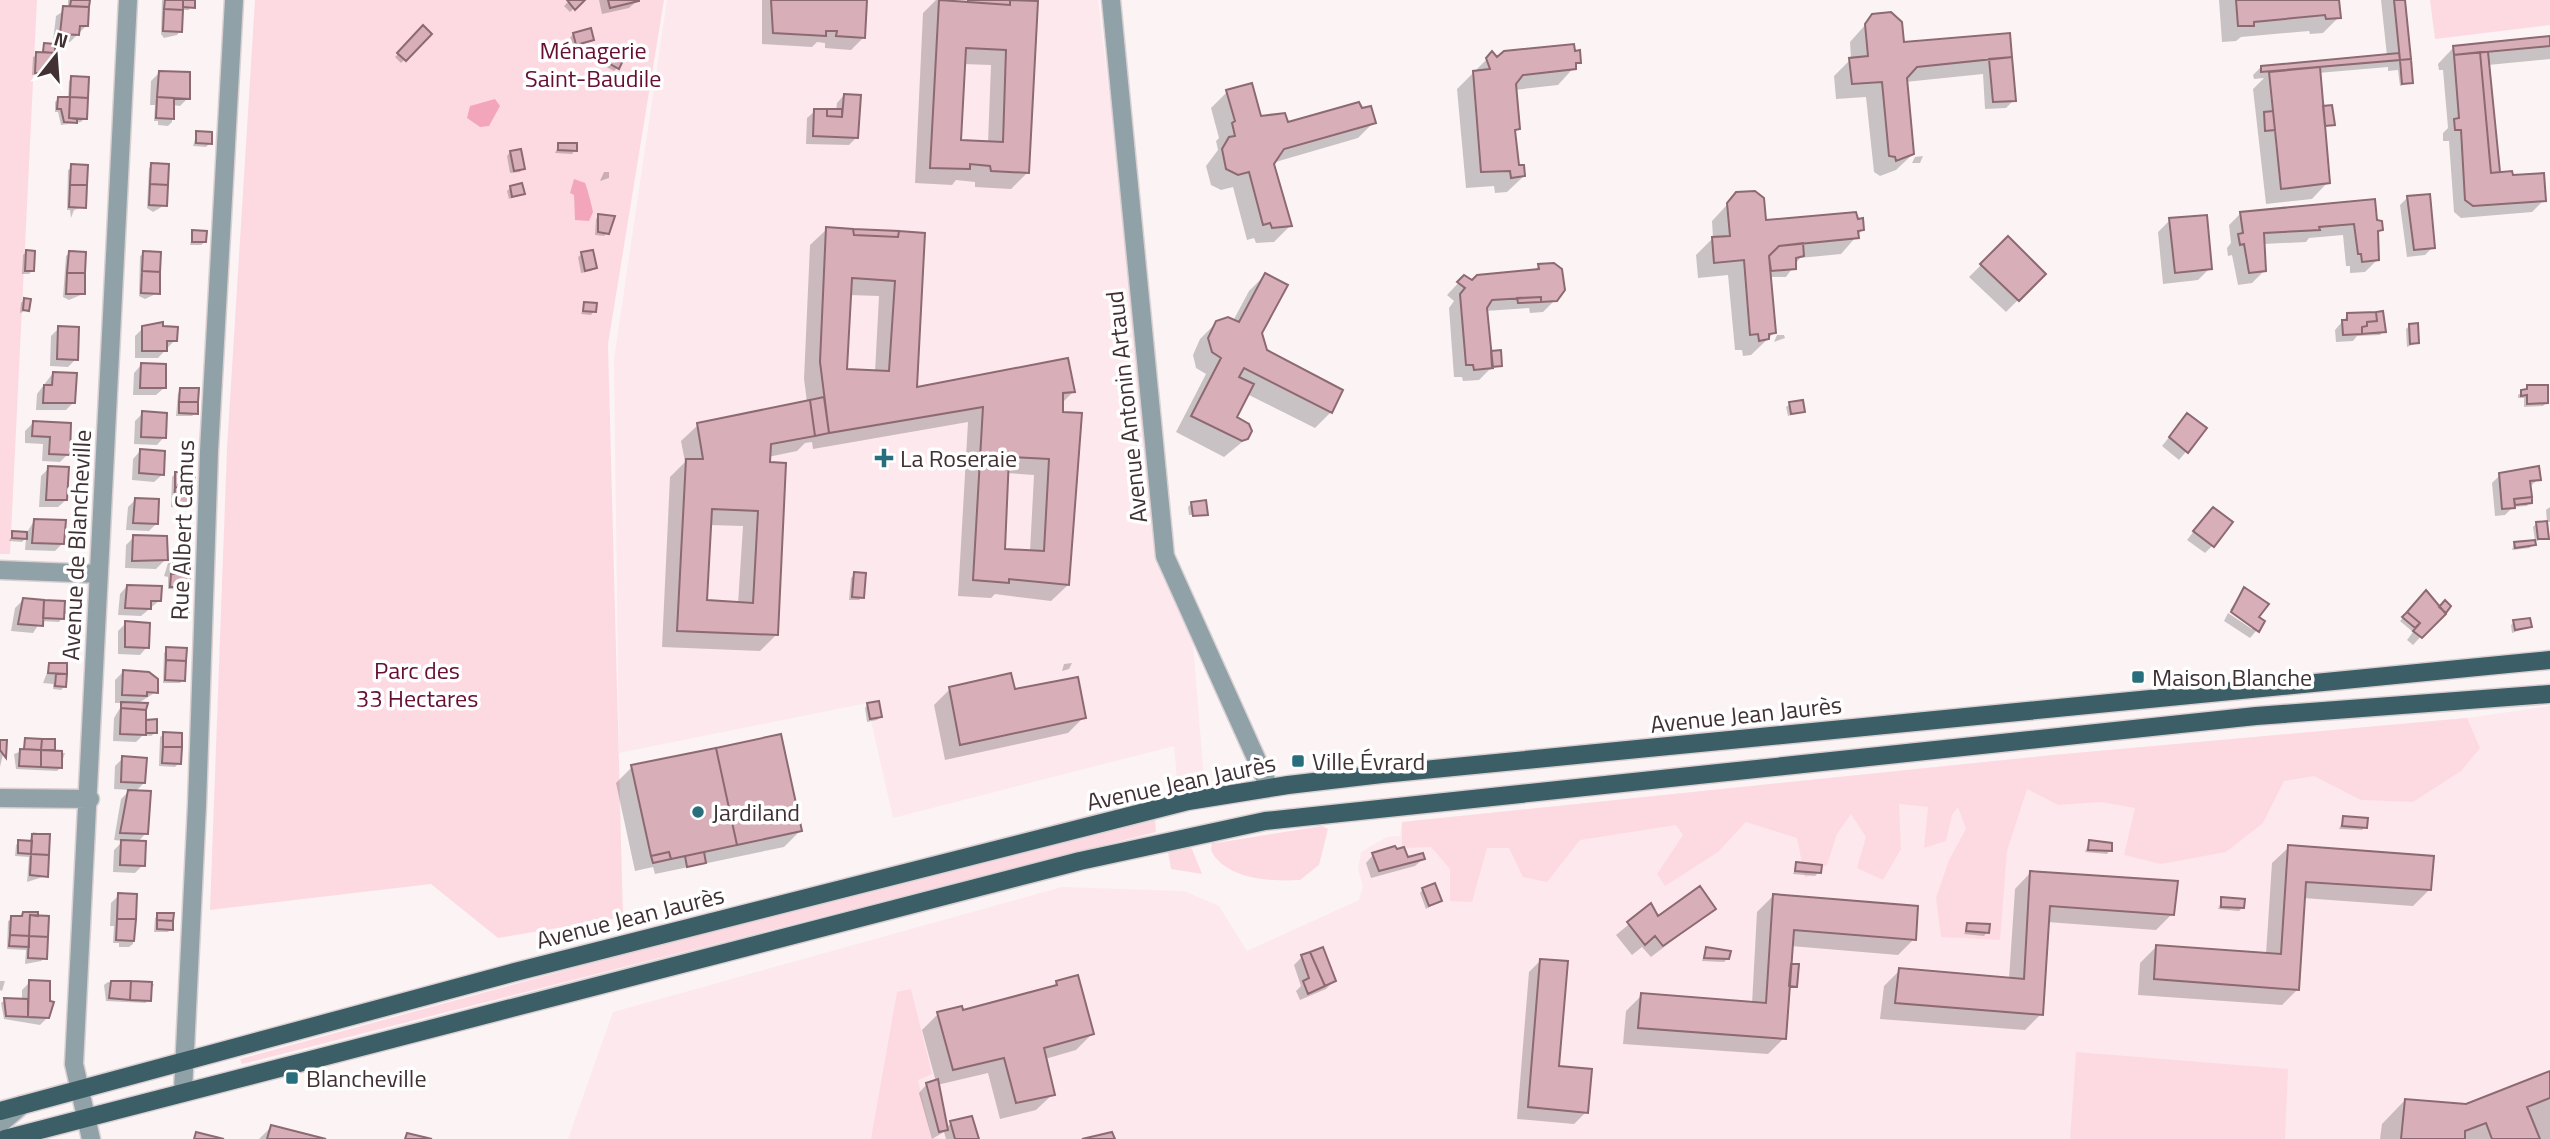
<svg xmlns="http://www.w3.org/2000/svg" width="2550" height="1139" font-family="'Titillium Web',sans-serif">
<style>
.built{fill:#fde8ed}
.green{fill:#fddae2}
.water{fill:#f3a6bb}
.shadow{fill:#0003;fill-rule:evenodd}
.building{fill:#d8afb9;stroke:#8d6972;stroke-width:2;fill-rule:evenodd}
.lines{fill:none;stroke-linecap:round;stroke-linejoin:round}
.street-casing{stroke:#dad0d2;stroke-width:21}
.primary-casing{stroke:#dad0d2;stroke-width:21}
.street{stroke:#90a2a7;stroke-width:18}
.primary{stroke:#3c5e66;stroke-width:18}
.poi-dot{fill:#286e7d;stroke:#fff;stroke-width:2.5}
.labels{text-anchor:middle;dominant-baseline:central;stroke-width:7;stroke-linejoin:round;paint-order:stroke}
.park-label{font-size:24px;fill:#670e33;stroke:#fff}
.street-label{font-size:24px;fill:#413135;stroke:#fff}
.poi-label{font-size:24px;fill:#413135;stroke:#fff;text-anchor:start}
</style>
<rect width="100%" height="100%" fill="#fcf3f5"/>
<path class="built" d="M667,0H1098L1165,556L1191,619L1204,779L1177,780L1174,746L893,818L867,703L619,753L614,359Z
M2550,706V1139H568L613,1012L1062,887L1184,891L1219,906L1247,951L1359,900L1363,886L1358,869L1361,852L1387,837L1400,836L1402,822L2053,755L2467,718Z"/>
<path class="green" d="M0,0H37L10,554H0Z
M255,0H664L608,344L623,917L498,938L431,884L210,910L227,448Z
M2430,0H2550V25L2435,39Z
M2467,718L2480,748L2461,771L2413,802L2361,800L2314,776L2284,781L2263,823L2226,852L2161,864L2124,855L2135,808L2101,802L2058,805L2027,789L2007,851L2000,940L1941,937L1936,898L1949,860L1966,829L1958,807L1952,815L1946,841L1924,848L1928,807L1899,804L1901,849L1883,880L1857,868L1866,837L1851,814L1837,834L1827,865L1805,878L1797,838L1746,822L1718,852L1665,886L1657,874L1683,835L1676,825L1580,840L1547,882L1523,877L1509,848H1487L1472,902L1450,901V869L1431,847L1402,848V822L2053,755Z
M1155,820L1156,832L242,1064L240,1059L688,937Z
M1322,826L1328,829L1319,865L1300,880C1271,882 1224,879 1211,850L1212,843H1216Z
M1188,847L1192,849L1202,874L1171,869L1168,852Z
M911,989L932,1074L918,1080L932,1138L949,1139H871L897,992Z
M2076,1052L2288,1069L2285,1139H2070Z"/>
<path class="water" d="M495,99L500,106L489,126L480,127L467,118L470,106Z
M574,179L585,183C588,190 592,207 593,212L589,221L575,220L574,195L570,193Z"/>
<path class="shadow" d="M68,0H88L87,25L70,42L53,41L56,16L68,8Z
M162,0H193L189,10H181L180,31L177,35L164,38L161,34Z
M570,0H582L570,12L564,6Z
M599,0H637V1L629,8L602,14Z
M762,0H852L863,38L851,50L825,48V43L817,42L812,47L762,44Z
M936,0L1036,2L1027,173L1011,189L975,187V182L956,180L952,185L915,183L923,13ZM963,64L991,65L988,143L959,142Z
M2219,0H2338L2339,17L2323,33L2310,34L2309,31L2241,37L2236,41L2222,42Z
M2381,0H2403L2411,83L2400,86L2398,70L2388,71V67L2318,73L2322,110L2333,124L2323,128L2328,182L2312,199L2266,204L2253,89L2264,78L2254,79L2253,75L2261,67L2387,56Z
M1873,16L1902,44L2009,34L2014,100L2006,108L1985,109L1983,74L1905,82L1913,154L1896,170L1880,176L1874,172L1866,97L1836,99L1834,76L1851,59L1850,42Z
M424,28L430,34L401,63L395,57Z
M573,34L592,40L573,47L570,38Z
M2550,38V59L2488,65L2498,174L2544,200L2532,212L2461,218L2454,212L2449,141H2443V133L2448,128L2443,70H2439L2438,64L2454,47Z
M44,45L53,46L56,72L52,76L32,75L33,57L41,54Z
M610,50L617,68L614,71L601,64Z
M1492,54L1497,60L1579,62L1558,85L1514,90L1518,129L1514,133L1518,168L1524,176L1507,192L1495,193L1494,186L1466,188L1457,89Z
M159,73L188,98L180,106L172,105V122L168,126L158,125V121H154L155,105H150L151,81Z
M77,75L85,118L81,122L61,125L58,112H55V102L58,99H68L69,81Z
M1227,92L1260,118L1286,124L1374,122L1358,138L1272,163L1290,226L1274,242L1256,243L1254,238L1247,240L1233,187L1221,190L1211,185L1206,166L1218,150L1216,141L1219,138L1211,108Z
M844,95L857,137L849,145L806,144L807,118L815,111H836L837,103Z
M197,132L210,143L206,147L193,146Z
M559,144L575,150L572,154L555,153Z
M510,152L523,168L520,172L510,173L507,156Z
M1923,156L1920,163H1912L1915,157Z
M157,162L167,165L165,205L153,212L147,208L149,168Z
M77,164L84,207L74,210L71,218L70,210H67L68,170Z
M604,172H609V178L600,181Z
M511,187L523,193L509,199L507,191Z
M1737,194L1764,222L1863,229L1841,254L1800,258L1786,277H1769L1774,333L1751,355L1743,356L1742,350H1735L1728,275L1698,278L1696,255L1713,238L1712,221Z
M2408,197L2433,247L2425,255L2407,257L2400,205Z
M2241,213L2376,222L2381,229L2376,233L2377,260L2365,272L2350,273V266H2346L2343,235L2309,238L2306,242L2263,244L2264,271L2252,283L2238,285L2232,255L2228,256L2227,248L2231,243L2229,225Z
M599,215L607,233L604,236L595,235L596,219Z
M2170,220L2210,268L2198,280L2163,284L2158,232Z
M827,229L923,234L915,389L1073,392L1061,404L1068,585L1051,601L995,594L991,598L958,596L968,422L813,449L812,442L805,443L797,451L768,457L776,635L760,651L662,647L670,477L685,462L681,441L698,425L807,402L804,379L810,245ZM849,295L879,296L875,372L845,371ZM1006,473L1034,475L1030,552L1003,551ZM709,525L743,526L738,604L706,602Z
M193,232L205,242L201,245H190Z
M2008,238L2044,274L2006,312L1969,277Z
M73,250L85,253L83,294L69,300L63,297L66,256Z
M149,250L159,253L158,293L145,299L139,296L140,256Z
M26,252L32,271L29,274H22L23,255Z
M582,254L595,268L591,271L581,273L578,257Z
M1539,266L1555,300L1543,312L1530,313L1529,308L1485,311L1489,355L1501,365L1489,370L1479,380L1463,381L1462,377H1454L1449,308L1454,301L1447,295L1464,277L1472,282L1533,271Z
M1265,275L1260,333L1265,351L1331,412L1315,428L1247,394L1234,418L1247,438L1224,457L1176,432L1206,374L1196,368L1193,355L1200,339L1217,322L1233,321L1249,291Z
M24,300L28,310L20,313L21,303Z
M585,304L594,311L591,315L581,314Z
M2348,315L2384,331L2380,335L2357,336L2353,341L2336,342L2335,330Z
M2410,325L2417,343L2407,347L2406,329Z
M59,328L76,359L68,367L50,366L51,336Z
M143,328H162L175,340L158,358H135V336Z
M1777,335H1784L1785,338L1774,342Z
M141,365L164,388L156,395H133L134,373Z
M53,373L74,402L66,410H36L37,394Z
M2528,387L2546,403L2543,406L2524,407V398H2518V395Z
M181,390L196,413L192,416H176L178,393Z
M1790,404L1803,411L1788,416L1786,407Z
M143,413L164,437L157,445L134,444L135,421Z
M2187,415L2205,429L2179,460L2162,446Z
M33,423L69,424L68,454L60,462L42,461L43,444L25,443V431Z
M140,451L162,475L154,482L132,480L133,459Z
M49,468L66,500L58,507H39L41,476Z
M176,473L192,505L188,508L171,507L172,477Z
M2500,475L2539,479L2529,487L2530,502L2527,506L2513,507L2505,515L2495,516L2492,483Z
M135,500L157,523L149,531L126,530L128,507Z
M1191,504L1206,514L1189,515L1188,507Z
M2550,507V522H2547L2546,510Z
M2205,517L2212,546L2205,553L2187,540Z
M34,521L63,543L55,551L25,550L26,538L22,542L9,541L13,533L26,534Z
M2537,523L2547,538L2533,542L2530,548L2512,550L2514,543L2535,541L2533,527Z
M134,537L166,540L164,561L156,569L125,568L126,545Z
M168,563L188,564V587L184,590L168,589V577L164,576Z
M855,574L862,597L859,600H849L851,578Z
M127,586L160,600L141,616L118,615L120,594Z
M2244,589L2257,618V630L2250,638L2224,621L2228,613L2252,629V625L2230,610Z
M2426,593L2439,608L2449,606L2413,645L2407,640L2413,632L2400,621Z
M23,600L64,603L66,613L59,622L41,621L33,633L11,631L15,608Z
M181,604L187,617L177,620L178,607Z
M2514,622L2530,627L2512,633L2511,625Z
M126,623L147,647L140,655L118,654V631Z
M167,649L183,680L180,683H163L164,653Z
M1072,663L1069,669L1062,671L1064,664Z
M50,665H65V686L61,690L53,689V684L43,683Z
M123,672L156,692L137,704L144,725L155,733L151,736L143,735L136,742L113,741L114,718L123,703H115V680Z
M950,689L1014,691L1084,717L1068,733L945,760L934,705Z
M868,704L880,717L877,720L867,722L865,708Z
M164,734L179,763L175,767L159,766L160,737Z
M26,740L53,741V752L65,753L60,768L57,771L16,769L14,754L22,751Z
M0,741L6,742L0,767Z
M123,758L144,783L135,792L146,833L137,843L143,865L135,873L113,872L114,850L123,841L114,840L121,799L130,790L114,789L115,766Z
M632,767L800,831L784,847L655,874L653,867L635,871L616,783Z
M2344,818L2365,827L2362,830L2339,829Z
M33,832L48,835L46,876L27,882L29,857L15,856L16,845L19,841L29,842Z
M2089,842L2110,850L2107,854L2085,852Z
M2289,847L2429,890L2413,906L2303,898L2298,989L2282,1005L2138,995L2140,963L2156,947L2266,954L2272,863Z
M1373,855L1407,859H1423L1415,866L1371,878L1366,863Z
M1797,864L1819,872L1815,876L1793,874Z
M2031,872L2172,914L2156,930L2047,922L2041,1014L2025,1030L1880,1019L1884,986L1900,970L2009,979L2015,889Z
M1423,889L1440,901L1426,909L1420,893Z
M119,895H135L133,944L129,947H119V943H113L114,926H110L111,903Z
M1773,896L1914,939L1898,955L1791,946L1789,966L1795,986L1788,989L1784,1038L1768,1054L1623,1044L1626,1011L1642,995L1752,1004L1757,912Z
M2222,899L2243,907L2239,911L2218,909Z
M1651,906L1658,918L1714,909L1651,957L1642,947L1632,955L1616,935Z
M24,914L45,958L41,961L25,964L26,950L7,949L8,921Z
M158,915L171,929L168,932H154L155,918Z
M1968,925L1987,932L1984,936L1964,934Z
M1706,949L1728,958L1724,962L1702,961Z
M1302,957L1334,981L1326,989L1300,1000L1296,991L1301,986L1294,965Z
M1541,960L1557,1068L1586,1112L1574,1124L1517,1119L1529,972Z
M0,981H5L2,991L0,990Z
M30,982L48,1017L40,1025L4,1019L1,1003L5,1000L22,1001V990Z
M108,982L154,984L146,1003L106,1001L104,985Z
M1057,982L1092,1034L1076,1050L1045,1059L1053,1094L1036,1110L1000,1119L988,1073L937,1085L946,1128L951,1123L977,1139H946L944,1132L932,1139L919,1093L926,1085L936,1082L922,1030L938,1014L962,1012L1051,988Z
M2550,1073V1139H2380L2382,1124L2405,1100L2467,1106Z
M271,1127L319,1139H259Z"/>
<path class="building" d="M71,0H90L89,7L70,6Z
M165,0H183V10L164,9Z
M183,0H195V8L183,7Z
M567,0H585L575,10Z
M608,0H639V1L610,8Z
M771,0H867L865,38L836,36L837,31H826V36L773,33Z
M939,0L1010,5V0L1038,1L1029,173L991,171L990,166L970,164V169L930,168ZM966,48L1006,50L1003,142L961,140Z
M968,0H1010V5L968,2Z
M2236,0H2339L2341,18L2326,19L2325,15L2254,22V26H2238Z
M2394,0H2405L2411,59L2400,60Z
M63,6L89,7L88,26H80L79,35L60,34Z
M164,9L183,10L182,32L163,31Z
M1891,12L1902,22L1904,42L2010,33L2012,57L1917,67L1907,78L1914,154L1896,161L1895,157L1889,156L1882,82L1852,84L1849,58L1868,56L1865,24L1872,14Z
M423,25L432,34L406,61L397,53Z
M591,28L594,40L576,45L573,33Z
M2550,36V46L2454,55L2453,46Z
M44,43L55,44V53L43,52Z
M1574,44L1575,51L1580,50L1581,63H1576V69L1523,75L1516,84L1520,129L1515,130L1519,165H1524L1525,176L1511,178L1510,171L1481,172L1473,71L1490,69L1486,58L1492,51L1497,57L1504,51Z
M610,48L625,56L619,69L603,60Z
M36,52L58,53L57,73H35Z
M2480,52L2491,173L2512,171L2513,175L2544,173L2546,201L2473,206L2465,200L2461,130H2455L2454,119L2459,118L2454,55Z
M2480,52H2488L2500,172L2491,173Z
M2399,53L2400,60L2261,72V66Z
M2012,57L2016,101L1993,102L1989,59Z
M2411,59L2413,83L2402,84L2400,60Z
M2320,67L2330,183L2281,189L2269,72Z
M159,71L190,72V99L157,97Z
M71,76L89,77L88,98L70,97Z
M1252,83L1261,116L1285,113L1288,122L1359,102L1362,108L1371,106L1376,123L1284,149L1274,164L1292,226L1272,228L1270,223L1263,225L1249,172L1238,175L1226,169L1222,149L1229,137L1235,136L1232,123L1235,121L1226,90Z
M844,94L861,95L858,138L813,136L814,109H827V116L842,117Z
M58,97H70L69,118L77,119V123L64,122L61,109H57Z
M70,97L88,98L87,119L69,118Z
M157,97L174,98V119L156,118Z
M2332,105L2335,125L2325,126L2323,106Z
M827,109H842V117L827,116Z
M2273,111L2275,130L2265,131L2264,112Z
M196,131L212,132V144L196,143Z
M558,143H577V151L558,150Z
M521,149L525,169L514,171L510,151Z
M151,163L169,164L168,185L150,184Z
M71,164L88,165L87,185H70Z
M522,183L525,194L512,197L510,186Z
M150,184L168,185L167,206L149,205Z
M70,185H87L86,208L69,207Z
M1755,191L1764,198L1766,220L1856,212L1858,219L1863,218L1864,230L1858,231L1859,238L1779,246L1769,256L1776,333L1769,334V339L1759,341L1758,334L1750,335L1744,260L1714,263L1712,237L1730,236L1727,203L1736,192Z
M2430,194L2435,248L2414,250L2407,196Z
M2375,199L2377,220L2382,221L2383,230L2378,231L2379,260L2362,262L2361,254H2358L2354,224L2319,227L2320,230L2264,233L2266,271L2249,273L2244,244L2240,245L2238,234L2243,233L2240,212Z
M598,214L615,216L609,234L598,232Z
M2207,215L2212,269L2175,273L2169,218Z
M826,227L853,229L854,235L898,237L899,231L925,233L917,387L1068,358L1075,392L1063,393V412L1082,413L1069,585L1009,579V583L973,580L983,407L829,433L820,362ZM852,278L895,281L889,371L847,369ZM1009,457L1049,459L1044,551L1005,549Z
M853,229L899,231L898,237L854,235Z
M192,230L207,231L206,242H192Z
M2008,236L2046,274L2019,301L1980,264Z
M1803,243L1804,256L1796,258V269L1771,271L1769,256L1779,246Z
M26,250L35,251L34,271H25Z
M593,250L597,268L585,271L581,252Z
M69,251L86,252L85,273H67Z
M143,251L161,252L160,272L142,271Z
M1554,263L1562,269L1565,290L1557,301L1541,302V297L1492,300L1487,308L1493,368L1474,370L1473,365H1466L1460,294L1465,288L1457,282L1464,275L1472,280L1477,275L1539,269L1538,264Z
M142,271L160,272V294L141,293Z
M67,273H85V294H66Z
M1265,273L1288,285L1262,333L1267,350L1343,390L1332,413L1244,368L1239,377L1254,384L1237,417L1249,424L1252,431L1248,439L1242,441L1191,416L1221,358L1212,352L1208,338L1216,321L1228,317L1239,322Z
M1541,297V302L1518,303L1517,298Z
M24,298L31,299L29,311L23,310Z
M584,302L597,303L596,312L583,311Z
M2383,311L2386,332L2362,334V327L2367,326V322L2377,321L2376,312Z
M2376,312L2377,321L2367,322V326L2362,327V334L2343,335L2342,320H2347V313Z
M163,322V326L178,327L177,341H167V351H142V326Z
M2418,323L2419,343L2410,344L2409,324Z
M58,326L79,327L78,360L57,359Z
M1501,350L1502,366L1492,367L1491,351Z
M141,363L166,364V388H140Z
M53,372L77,373L75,403H43L44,385H52Z
M2527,385H2548V403L2527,404V395L2521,396V390L2527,389Z
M180,388H199L198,402H179Z
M824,397L829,433L815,436L810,400Z
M810,400L815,436L771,444L770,462L786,463L778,635L677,631L686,459H703L697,423ZM712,509L758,511L753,603L707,600Z
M1803,400L1805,412L1791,414L1789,402Z
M179,402H198V414L179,413Z
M142,411L167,413L166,438L141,437Z
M2187,413L2207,428L2188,453L2169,437Z
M33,421L71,423L70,455L49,454L50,437L32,436Z
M140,449L165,451L164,475L139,473Z
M48,466L69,467L67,500H46Z
M2539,466L2541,480L2530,481L2532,497L2514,499L2515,508L2502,509L2499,473Z
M175,472H195L194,488L175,487Z
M175,487L194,488L193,506L174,504Z
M2532,497V503L2515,505L2514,499Z
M135,498L159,499L158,524L133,523Z
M1206,500L1208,515L1193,516L1191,502Z
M2213,507L2233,522L2214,547L2193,531Z
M34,519L66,520L64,544L32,543Z
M2547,521L2549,539H2538L2536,522Z
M12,531L27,532V539L12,538Z
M133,535L167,536L168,560L132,561Z
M2535,540L2536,545L2515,548L2514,542Z
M173,562H190V574H172Z
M854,572L866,573L864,598L852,597Z
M171,574H190V587H170Z
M127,585L162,586L161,601H151V609L125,608Z
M2244,587L2269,604L2259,617L2265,621L2259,632L2231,612Z
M2426,590L2446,614L2422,638L2413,631L2420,623L2407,612Z
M23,598L44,600L43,626L18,624Z
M44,600L65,601L64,619L43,618Z
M2445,600L2451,606L2446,613L2439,607Z
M181,602H189L188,618L180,617Z
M2407,612L2420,623L2415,628L2402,617Z
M2530,618L2532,627L2515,630L2513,620Z
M125,621L150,623L149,648L125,647Z
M166,647L187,648L186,661L166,660Z
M166,660L186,661L185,681L165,680Z
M49,663H67V674L48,673Z
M123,670L149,672L158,679V693L147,692V696L122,695Z
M1011,673L1015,689L1078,677L1086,718L960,745L949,687Z
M56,674H67L66,687L55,686Z
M879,701L882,717L870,719L867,703Z
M121,702L148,703L146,710L121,708Z
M121,708L146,710V735L120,734Z
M157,719V733H146V720Z
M163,732L182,733V747H163Z
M781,734L802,831L737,845L716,748Z
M25,738L42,739L41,750L24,749Z
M42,739H55V750H41Z
M0,740H7L6,758L0,750Z
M163,747H182L181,764L162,763Z
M716,748L737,845L671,859L669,852L651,856L631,765Z
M20,749L41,750V767L19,766Z
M41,750L62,751V768L41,767Z
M122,756L147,758L145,783L121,782Z
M128,790L151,791L148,834L120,833Z
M2343,816L2368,818L2367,828L2342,826Z
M32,834H50L49,855L31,854Z
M18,840L32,841L31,854L18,853Z
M121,840L146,841L145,866L120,865Z
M2089,840L2112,843V851L2088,850Z
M2288,845L2434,856L2431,890L2306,882L2299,990L2154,979L2156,945L2281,954Z
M1395,846L1397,849L1404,847L1408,857L1423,853L1425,859L1379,871L1372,853Z
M669,852L671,859L653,863L651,856Z
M704,852L706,863L687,867L685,856Z
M31,854L49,855L48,877L30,875Z
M1796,862L1822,865L1821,873L1795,871Z
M2030,871L2178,881L2174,915L2050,906L2043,1015L1895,1003L1899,968L2024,979Z
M1435,883L1442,901L1429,906L1422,888Z
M1700,886L1716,909L1663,946L1655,936L1645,945L1627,922L1651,903L1658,916Z
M118,893L137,894L136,919H117Z
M1773,894L1918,906L1916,940L1794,930L1786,1039L1638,1028L1641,993L1766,1003Z
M2221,897L2245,899L2244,908L2221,907Z
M23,912H38V916L30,915L29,936L10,935L11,916H22Z
M157,913H174L173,921L157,920Z
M30,915L49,916L48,937L29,936Z
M117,919H136L134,941L116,940Z
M157,920L173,921V930L157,929Z
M1967,923L1990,924L1989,933L1966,931Z
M10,935L29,936V947L9,946Z
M29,936L48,937L47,959L28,958Z
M1323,947L1336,981L1325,986L1310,952Z
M1706,947L1731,951L1729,959L1704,958Z
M1310,952L1325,986L1308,994L1303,981L1309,978L1301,955Z
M1540,959L1568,961L1559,1066L1592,1069L1588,1113L1528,1107Z
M1791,964H1799L1797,987L1789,986Z
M1078,975L1094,1034L1044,1048L1055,1095L1016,1103L1004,1058L953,1070L937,1012L962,1006L963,1010L1057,985L1056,981Z
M29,980L50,981V1001L54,1002L49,1018L28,1017Z
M111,981H131L130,1000L109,998Z
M131,981L152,982L151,1001L130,1000Z
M4,998L28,999V1017L6,1016Z
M2550,1071V1098L2527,1107L2540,1139H2492L2486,1123L2465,1131V1139H2401L2405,1099L2466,1104Z
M938,1079L948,1130L939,1132L926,1083Z
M972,1116L979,1139H955L950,1121Z
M271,1125L326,1139H267Z
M196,1132L224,1139H194Z
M1112,1132L1115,1139H1082Z
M407,1133L432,1139H405Z"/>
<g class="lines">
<defs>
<path id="street" d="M1111,0L1165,556L1269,787
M0,570L99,574
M0,798L90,799
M183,1091L197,805L209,451L234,0
M0,1124L22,1105
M91,1139L74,1064L128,0"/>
<path id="primary" d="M0,1111L515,972L1188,801L1288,785L1382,774L2550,660
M5,1139L1080,861L1265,821L2256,716L2550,694"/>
</defs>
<use href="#street" class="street-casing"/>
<use href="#primary" class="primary-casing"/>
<use href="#street" class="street"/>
<use href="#primary" class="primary"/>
</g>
<g class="poi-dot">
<path d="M880.5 447.5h7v7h7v7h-7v7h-7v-7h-7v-7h7z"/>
<rect x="2131" y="670" width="14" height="14" rx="3.5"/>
<rect x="1291" y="754" width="14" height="14" rx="3.5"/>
<circle cx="698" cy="812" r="7"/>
<rect x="285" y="1071" width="14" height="14" rx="3.5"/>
</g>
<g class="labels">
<g class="park-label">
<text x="593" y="50">Ménagerie<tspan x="593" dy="28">Saint-Baudile</tspan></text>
<text x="417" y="670">Parc des<tspan x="417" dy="28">33 Hectares</tspan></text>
</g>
<g class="street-label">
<text transform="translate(1126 407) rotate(-96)">Avenue Antonin Artaud</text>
<text transform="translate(182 530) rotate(-88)">Rue Albert Camus</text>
<text transform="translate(76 545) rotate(-87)">Avenue de Blancheville</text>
<text transform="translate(1746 714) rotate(-6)">Avenue Jean Jaurès</text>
<text transform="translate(1181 782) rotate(-12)">Avenue Jean Jaurès</text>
<text transform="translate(630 917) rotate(-14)">Avenue Jean Jaurès</text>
</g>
<g class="poi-label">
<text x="900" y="458">La Roseraie</text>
<text x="2152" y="677">Maison Blanche</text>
<text x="1312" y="761">Ville Évrard</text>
<text x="712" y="812">Jardiland</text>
<text x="306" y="1078">Blancheville</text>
</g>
</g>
<g transform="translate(56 56) rotate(17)" stroke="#ffffff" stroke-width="5" paint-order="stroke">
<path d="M0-5L12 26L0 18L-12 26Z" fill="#413135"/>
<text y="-10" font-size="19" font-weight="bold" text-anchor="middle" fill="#413135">N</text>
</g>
</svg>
